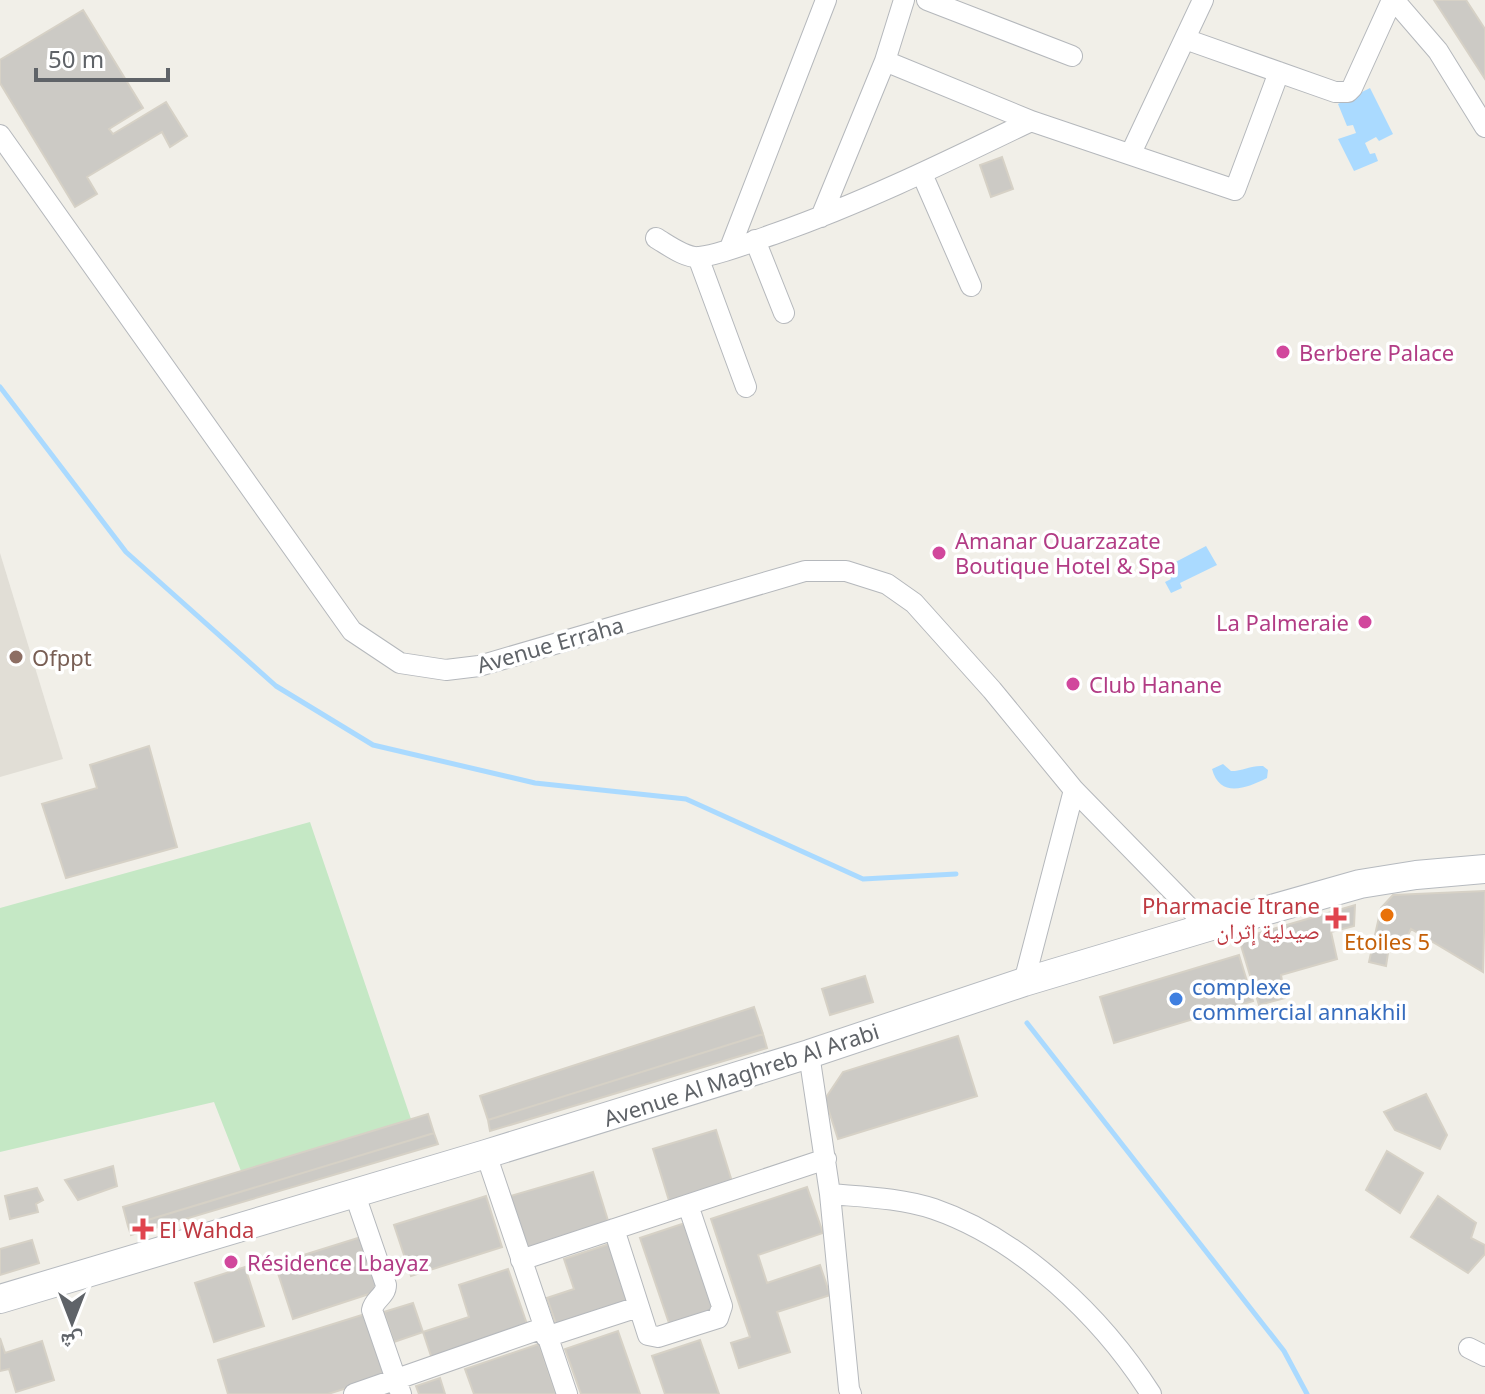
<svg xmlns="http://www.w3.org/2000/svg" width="1485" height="1394" font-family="'Noto Sans','Noto Naskh Arabic',sans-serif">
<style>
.education{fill:#e1ded6}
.green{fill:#c5e8c5}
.water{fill:#aadaff}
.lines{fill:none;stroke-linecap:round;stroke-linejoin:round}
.stream{stroke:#aadaff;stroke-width:5}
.building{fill:#cccac5;stroke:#d6d1c6;stroke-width:2}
.street-casing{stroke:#b5b8bc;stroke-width:22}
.secondary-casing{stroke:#b6babf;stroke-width:30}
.street{stroke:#fff;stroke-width:20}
.secondary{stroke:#fff;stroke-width:28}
.hotel-dot{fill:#d1479c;stroke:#fff;stroke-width:3}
.education-dot{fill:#8d6e63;stroke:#fff;stroke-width:3}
.food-dot{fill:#e8710a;stroke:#fff;stroke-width:3}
.health-dot{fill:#e0444e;stroke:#fff;stroke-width:3}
.shop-dot{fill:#3f7fe0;stroke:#fff;stroke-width:3}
.labels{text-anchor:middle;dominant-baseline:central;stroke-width:7;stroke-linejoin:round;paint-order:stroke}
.hotel-label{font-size:22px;fill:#b23c85;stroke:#fff;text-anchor:start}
.street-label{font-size:22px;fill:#5f6368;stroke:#fff}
.education-label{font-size:22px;fill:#785e54;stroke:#fff;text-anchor:start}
.health-label{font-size:22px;fill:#be3a42;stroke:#fff;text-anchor:end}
.food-label{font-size:22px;fill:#c56008;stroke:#fff}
.shop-label{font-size:22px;fill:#366cbe;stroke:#fff;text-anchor:start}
</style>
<rect width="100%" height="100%" fill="#f1efe8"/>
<path class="education" d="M0,553L63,759L0,777Z"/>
<path class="green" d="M310,822L411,1119L241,1171L214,1102L0,1152V908Z"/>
<path class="water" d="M1370,88L1393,134L1379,141L1376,137L1365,143L1370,154L1375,153L1378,161L1354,171L1338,139L1356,133L1353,125L1347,126L1338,104Z
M1206,546L1217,565L1180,583L1182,588L1171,593L1165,582L1171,579L1168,566Z
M1223,764L1231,771C1243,771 1252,765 1263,766L1268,770L1267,778C1247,788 1220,799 1212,769Z"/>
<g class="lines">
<path class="stream" d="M0,387L126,552L276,686L373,745L535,783L686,799L863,879L956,874
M1027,1023L1284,1351L1307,1394"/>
</g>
<path class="building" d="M1434,0H1466L1485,29V79Z
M83,10L143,108L109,129L113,134L166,102L187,136L170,147L162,132L87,177L97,194L75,207L0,83V60Z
M1002,157L1013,189L991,197L980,165Z
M149,746L177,847L66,878L42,804L97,788L90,765Z
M1485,891L1483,972L1411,929L1403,946L1390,940L1386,966L1369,962L1381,908L1393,895Z
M1355,905L1354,926L1331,932L1337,959L1281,975L1285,998L1259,1005L1239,939Z
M1239,955L1253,1001L1114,1043L1100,997Z
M865,976L873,1002L830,1015L822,989Z
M754,1007L763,1034L488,1120L480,1096Z
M763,1034L767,1048L490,1131L488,1120Z
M958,1036L977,1096L838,1139L825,1099L843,1072Z
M1426,1094L1447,1135L1440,1149L1395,1130L1384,1112Z
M428,1114L434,1133L128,1226L123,1207Z
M716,1130L734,1188L671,1207L653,1149Z
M434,1133L438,1144L131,1235L128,1226Z
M1387,1151L1423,1173L1400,1213L1366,1190Z
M113,1166L117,1186L78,1200L65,1180Z
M593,1172L610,1227L524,1253L507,1197Z
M807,1187L823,1233L758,1255L767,1283L820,1265L830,1295L777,1312L790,1352L739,1368L731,1343L750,1337L711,1219Z
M37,1188L43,1200L36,1204L38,1212L10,1219L5,1196Z
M486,1196L502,1247L411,1276L394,1225Z
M1438,1196L1476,1223L1471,1238L1485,1245V1254L1468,1273L1411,1237Z
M685,1223L715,1310L670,1326L640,1238Z
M361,1237L378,1291L293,1319L275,1264Z
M32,1240L39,1263L0,1275V1249Z
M609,1244L628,1301L556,1324L547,1298L574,1289L564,1259Z
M245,1267L264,1326L214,1342L195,1283Z
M508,1269L529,1330L433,1362L423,1332L394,1342L384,1312L413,1303L423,1332L469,1317L459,1285Z
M365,1314L385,1376L328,1394H228L218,1360Z
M618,1331L640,1394H581L565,1349Z
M0,1338L5,1353L42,1341L54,1380L16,1392L9,1369L0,1371Z
M700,1340L719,1394H665L652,1356Z
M539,1344L556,1394H474L465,1369Z
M440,1378L445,1394H419L416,1386Z"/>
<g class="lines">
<defs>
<path id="street" d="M927,0L1072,56
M1394,0L1438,51L1485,127
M1185,39L1335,92H1348L1352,88L1392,0
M885,61L1031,121L1235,190L1279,72
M0,135L352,631L400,663L446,670L479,666L805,571H846L887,584L914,603L992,690L1074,790L1208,927
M1131,153L1203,0
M922,174L971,286
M821,217L885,61L904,0
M656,238C668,245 686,259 700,257C726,253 753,241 777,233C865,202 948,161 1031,121
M755,240L784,313
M730,248L826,0
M698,257L746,387
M1024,982L1074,790
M809,1054L830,1194L849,1389L851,1394
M486,1154L567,1394
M354,1192L386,1285C386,1296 374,1299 372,1310L401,1394
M830,1194C865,1197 901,1198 934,1209C1021,1239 1102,1317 1151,1394
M614,1229L648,1335L658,1337L718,1318L722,1306L688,1205
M521,1260L826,1159
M546,1337L638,1307
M1469,1348L1485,1356
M354,1394L543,1328"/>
<path id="secondary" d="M0,1299L486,1154L809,1054L1024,982L1208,927L1360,884L1416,875L1485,869"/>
</defs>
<use href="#street" class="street-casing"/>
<use href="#secondary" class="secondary-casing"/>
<use href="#street" class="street"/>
<use href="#secondary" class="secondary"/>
</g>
<g class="hotel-dot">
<circle cx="1283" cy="352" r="8"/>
<circle cx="939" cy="553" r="8"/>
<circle cx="1365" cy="622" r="8"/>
<circle cx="1073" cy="684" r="8"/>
<circle cx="231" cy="1262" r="8"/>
</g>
<circle class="education-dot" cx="16" cy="657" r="8"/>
<circle class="food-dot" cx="1387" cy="915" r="8"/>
<g class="health-dot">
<path d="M1332 906h8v8h8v8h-8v8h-8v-8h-8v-8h8z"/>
<path d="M139 1217h8v8h8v8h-8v8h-8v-8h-8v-8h8z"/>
</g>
<circle class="shop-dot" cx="1176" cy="999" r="8"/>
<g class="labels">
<g class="hotel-label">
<text x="1299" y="352">Berbere Palace</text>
<text x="955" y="540">Amanar Ouarzazate<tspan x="955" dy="25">Boutique Hotel &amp; Spa</tspan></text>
<text x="1349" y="622" text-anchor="end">La Palmeraie</text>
<text x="1089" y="684">Club Hanane</text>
<text x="247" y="1262">Résidence Lbayaz</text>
</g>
<g class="street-label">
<text transform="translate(550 644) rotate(-16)">Avenue Erraha</text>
<text transform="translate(741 1074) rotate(-18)">Avenue Al Maghreb Al Arabi</text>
</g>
<g class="education-label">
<text x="32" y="657">Ofppt</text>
</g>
<g class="health-label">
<text x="1320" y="905">Pharmacie Itrane<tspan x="1320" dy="25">صيدلية إثران</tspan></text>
<text x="159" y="1229" text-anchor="start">El Wahda</text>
</g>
<g class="food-label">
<text x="1387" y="941">Etoiles 5</text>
</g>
<g class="shop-label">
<text x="1192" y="986">complexe<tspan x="1192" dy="25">commercial annakhil</tspan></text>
</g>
</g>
<g transform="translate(72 1322) rotate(180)" stroke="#ffffff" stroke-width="6" paint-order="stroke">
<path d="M0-6L14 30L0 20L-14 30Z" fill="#5f6368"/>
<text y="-12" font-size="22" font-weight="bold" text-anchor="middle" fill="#5f6368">ش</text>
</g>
<path d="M36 68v12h132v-12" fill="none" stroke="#5f6368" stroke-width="4"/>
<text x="48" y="68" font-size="24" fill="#5f6368" stroke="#ffffff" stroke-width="6" paint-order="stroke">50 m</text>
</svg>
